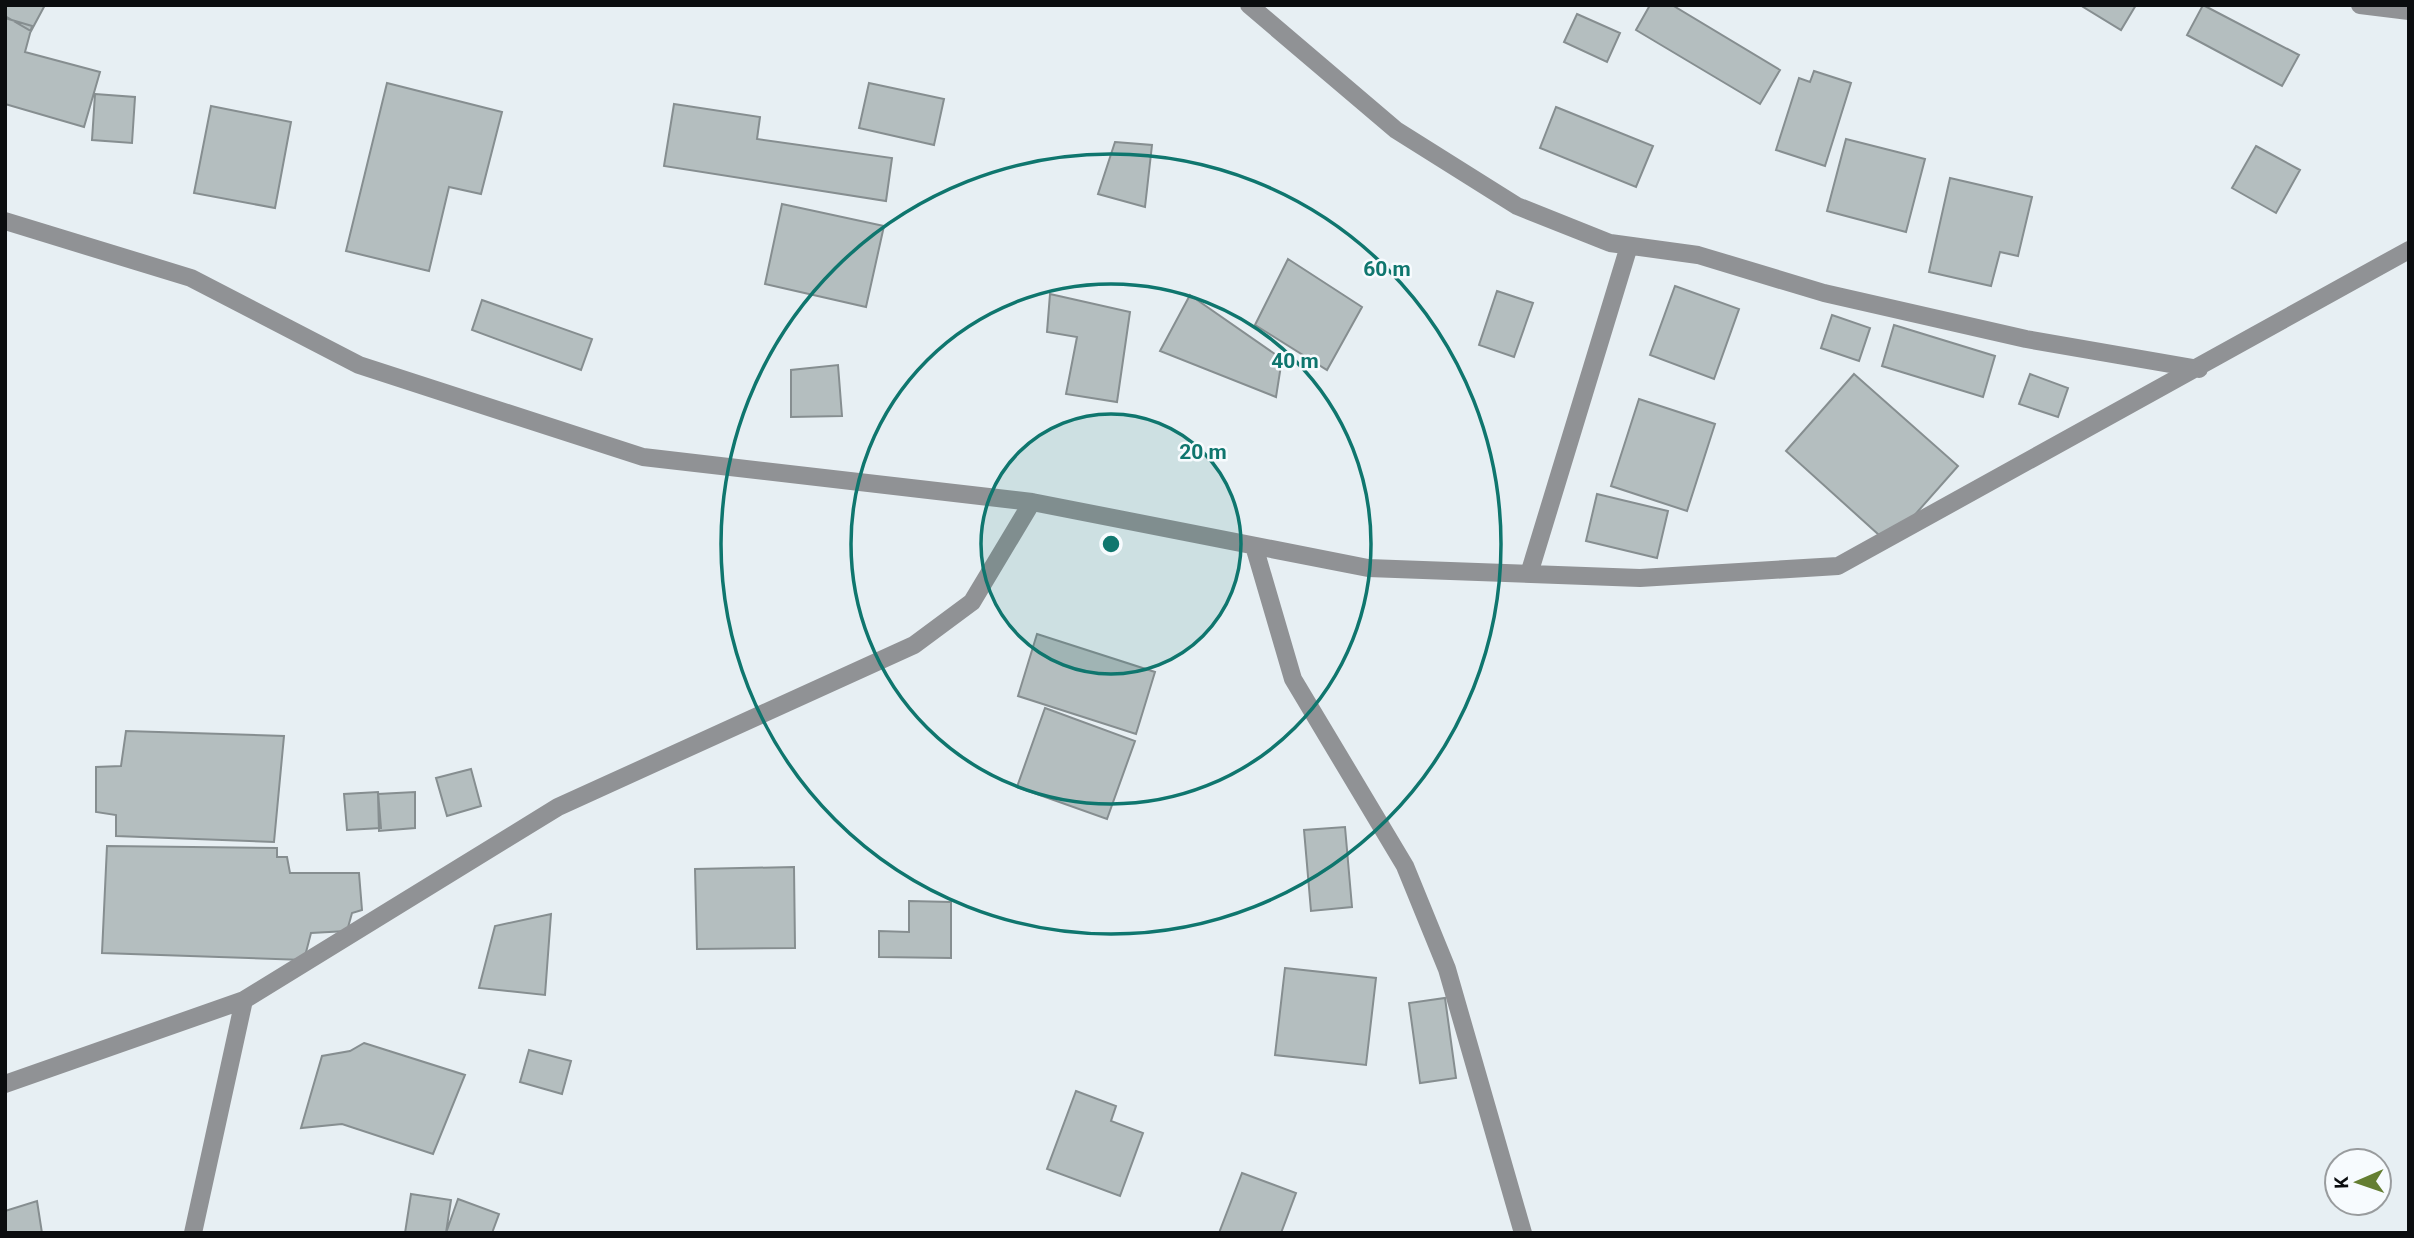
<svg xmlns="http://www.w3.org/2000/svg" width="2414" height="1238" font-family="Roboto,sans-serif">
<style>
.building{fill:#b4bebf;stroke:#868e90;stroke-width:2}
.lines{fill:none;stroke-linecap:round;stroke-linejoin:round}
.minor{stroke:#909295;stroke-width:18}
.ring{fill:none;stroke:#0f766e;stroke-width:3.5}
.centre{fill:#0f766e;stroke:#f7fbfe;stroke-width:3.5}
.ring-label{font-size:21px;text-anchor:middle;font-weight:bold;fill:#0f766e;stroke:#f7fbfe;stroke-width:5;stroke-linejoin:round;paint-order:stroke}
</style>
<rect width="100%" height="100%" fill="#e7eff3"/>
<path class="building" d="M5,5H45L31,31L5,16Z
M1650,5H1672L1780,70L1760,104L1636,30Z
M2080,5H2136L2121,30Z
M2203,5L2299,55L2282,86L2187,35Z
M1577,14L1620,33L1607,62L1564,42Z
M5,18L32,26L25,52L100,72L84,127L5,104Z
M1814,71L1851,83L1825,166L1776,150L1799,78L1810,82Z
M387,83L502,112L481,194L449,187L429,271L346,251Z
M869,83L944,99L934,145L859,128Z
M95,94L135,97L132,143L92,140Z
M674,104L760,117L757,139L892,158L886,201L664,166Z
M211,106L291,122L275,208L194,193Z
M1556,107L1653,146L1636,187L1540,148Z
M1846,139L1925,159L1906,232L1827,211Z
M1115,142L1152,145L1145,207L1098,194Z
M2256,146L2300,170L2276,213L2232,188Z
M1950,178L2032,197L2018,256L2000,252L1991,286L1929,272Z
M782,204L884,226L866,307L765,284Z
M1288,259L1362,307L1327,370L1255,325Z
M1675,286L1739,309L1714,379L1650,355Z
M1497,291L1533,303L1514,357L1479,345Z
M1050,294L1130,312L1117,402L1066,394L1077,337L1047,332Z
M1190,295L1282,359L1276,397L1160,351Z
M482,300L592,339L581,370L472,330Z
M1832,315L1870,328L1859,361L1821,348Z
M1894,325L1995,356L1983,397L1882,366Z
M838,365L842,416L791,417V370Z
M1854,374L1958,466L1889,544L1786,451Z
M2030,374L2068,388L2058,417L2019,404Z
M1639,399L1715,424L1687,511L1611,486Z
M1597,494L1668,511L1657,558L1586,541Z
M1037,634L1155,672L1136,734L1018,696Z
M1045,708L1135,741L1107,819L1017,787Z
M126,731L284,736L274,842L116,836V815L96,812V767L121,766Z
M471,769L481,806L447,816L436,778Z
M378,792L381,828L347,830L344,794Z
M415,792V828L379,831L378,794Z
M1345,827L1352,907L1311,911L1304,830Z
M107,846L277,848V857H287L290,873H359L362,910L352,913L347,931L311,933L304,960L102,953Z
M794,867L795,948L697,949L695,869Z
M909,901L951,902V958L879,957V931L909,932Z
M551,914L545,995L479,988L495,926Z
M1285,968L1376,978L1366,1065L1275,1055Z
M1445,998L1456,1078L1420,1083L1409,1003Z
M364,1043L465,1075L433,1154L342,1124L301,1128L322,1056L350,1051Z
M529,1050L571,1061L562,1094L520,1082Z
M1076,1091L1116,1106L1111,1121L1143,1133L1120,1196L1047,1169Z
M1242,1173L1296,1193L1281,1233H1219Z
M411,1194L451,1200L446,1233H405Z
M458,1199L499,1214L492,1233H446Z
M37,1201L42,1233H5V1211Z"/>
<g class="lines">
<path class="minor" d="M1249,5L1396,130L1517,206L1610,243L1698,255L1824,293L2026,339L2199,369
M2360,5L2409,11
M5,221L191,278L359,365L643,457L1032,502L1368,568L1640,578L1838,566L2409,250
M1254,546L1293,679L1405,866L1447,969L1523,1233
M1529,574L1629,246
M5,1084L244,1000L558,807L914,645L972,602L1032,502
M193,1233L244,1000"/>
</g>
<circle cx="1111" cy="544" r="130" fill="#0f766e" fill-opacity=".12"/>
<g class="ring">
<circle cx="1111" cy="544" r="130"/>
<circle cx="1111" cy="544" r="260"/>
<circle cx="1111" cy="544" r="390"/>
</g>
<circle cx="1111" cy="544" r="10" class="centre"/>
<g class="ring-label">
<text x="1387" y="276">60 m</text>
<text x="1295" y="368">40 m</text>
<text x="1203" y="459">20 m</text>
</g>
<rect width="2414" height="1238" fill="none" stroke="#0b0d0f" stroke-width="14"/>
<g transform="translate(2358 1182) rotate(268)"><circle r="33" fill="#f7fbfe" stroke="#999c9e" stroke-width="2"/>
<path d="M0-5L12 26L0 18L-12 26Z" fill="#647e32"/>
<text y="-10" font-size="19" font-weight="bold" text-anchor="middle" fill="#0b0d0f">K</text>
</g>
</svg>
